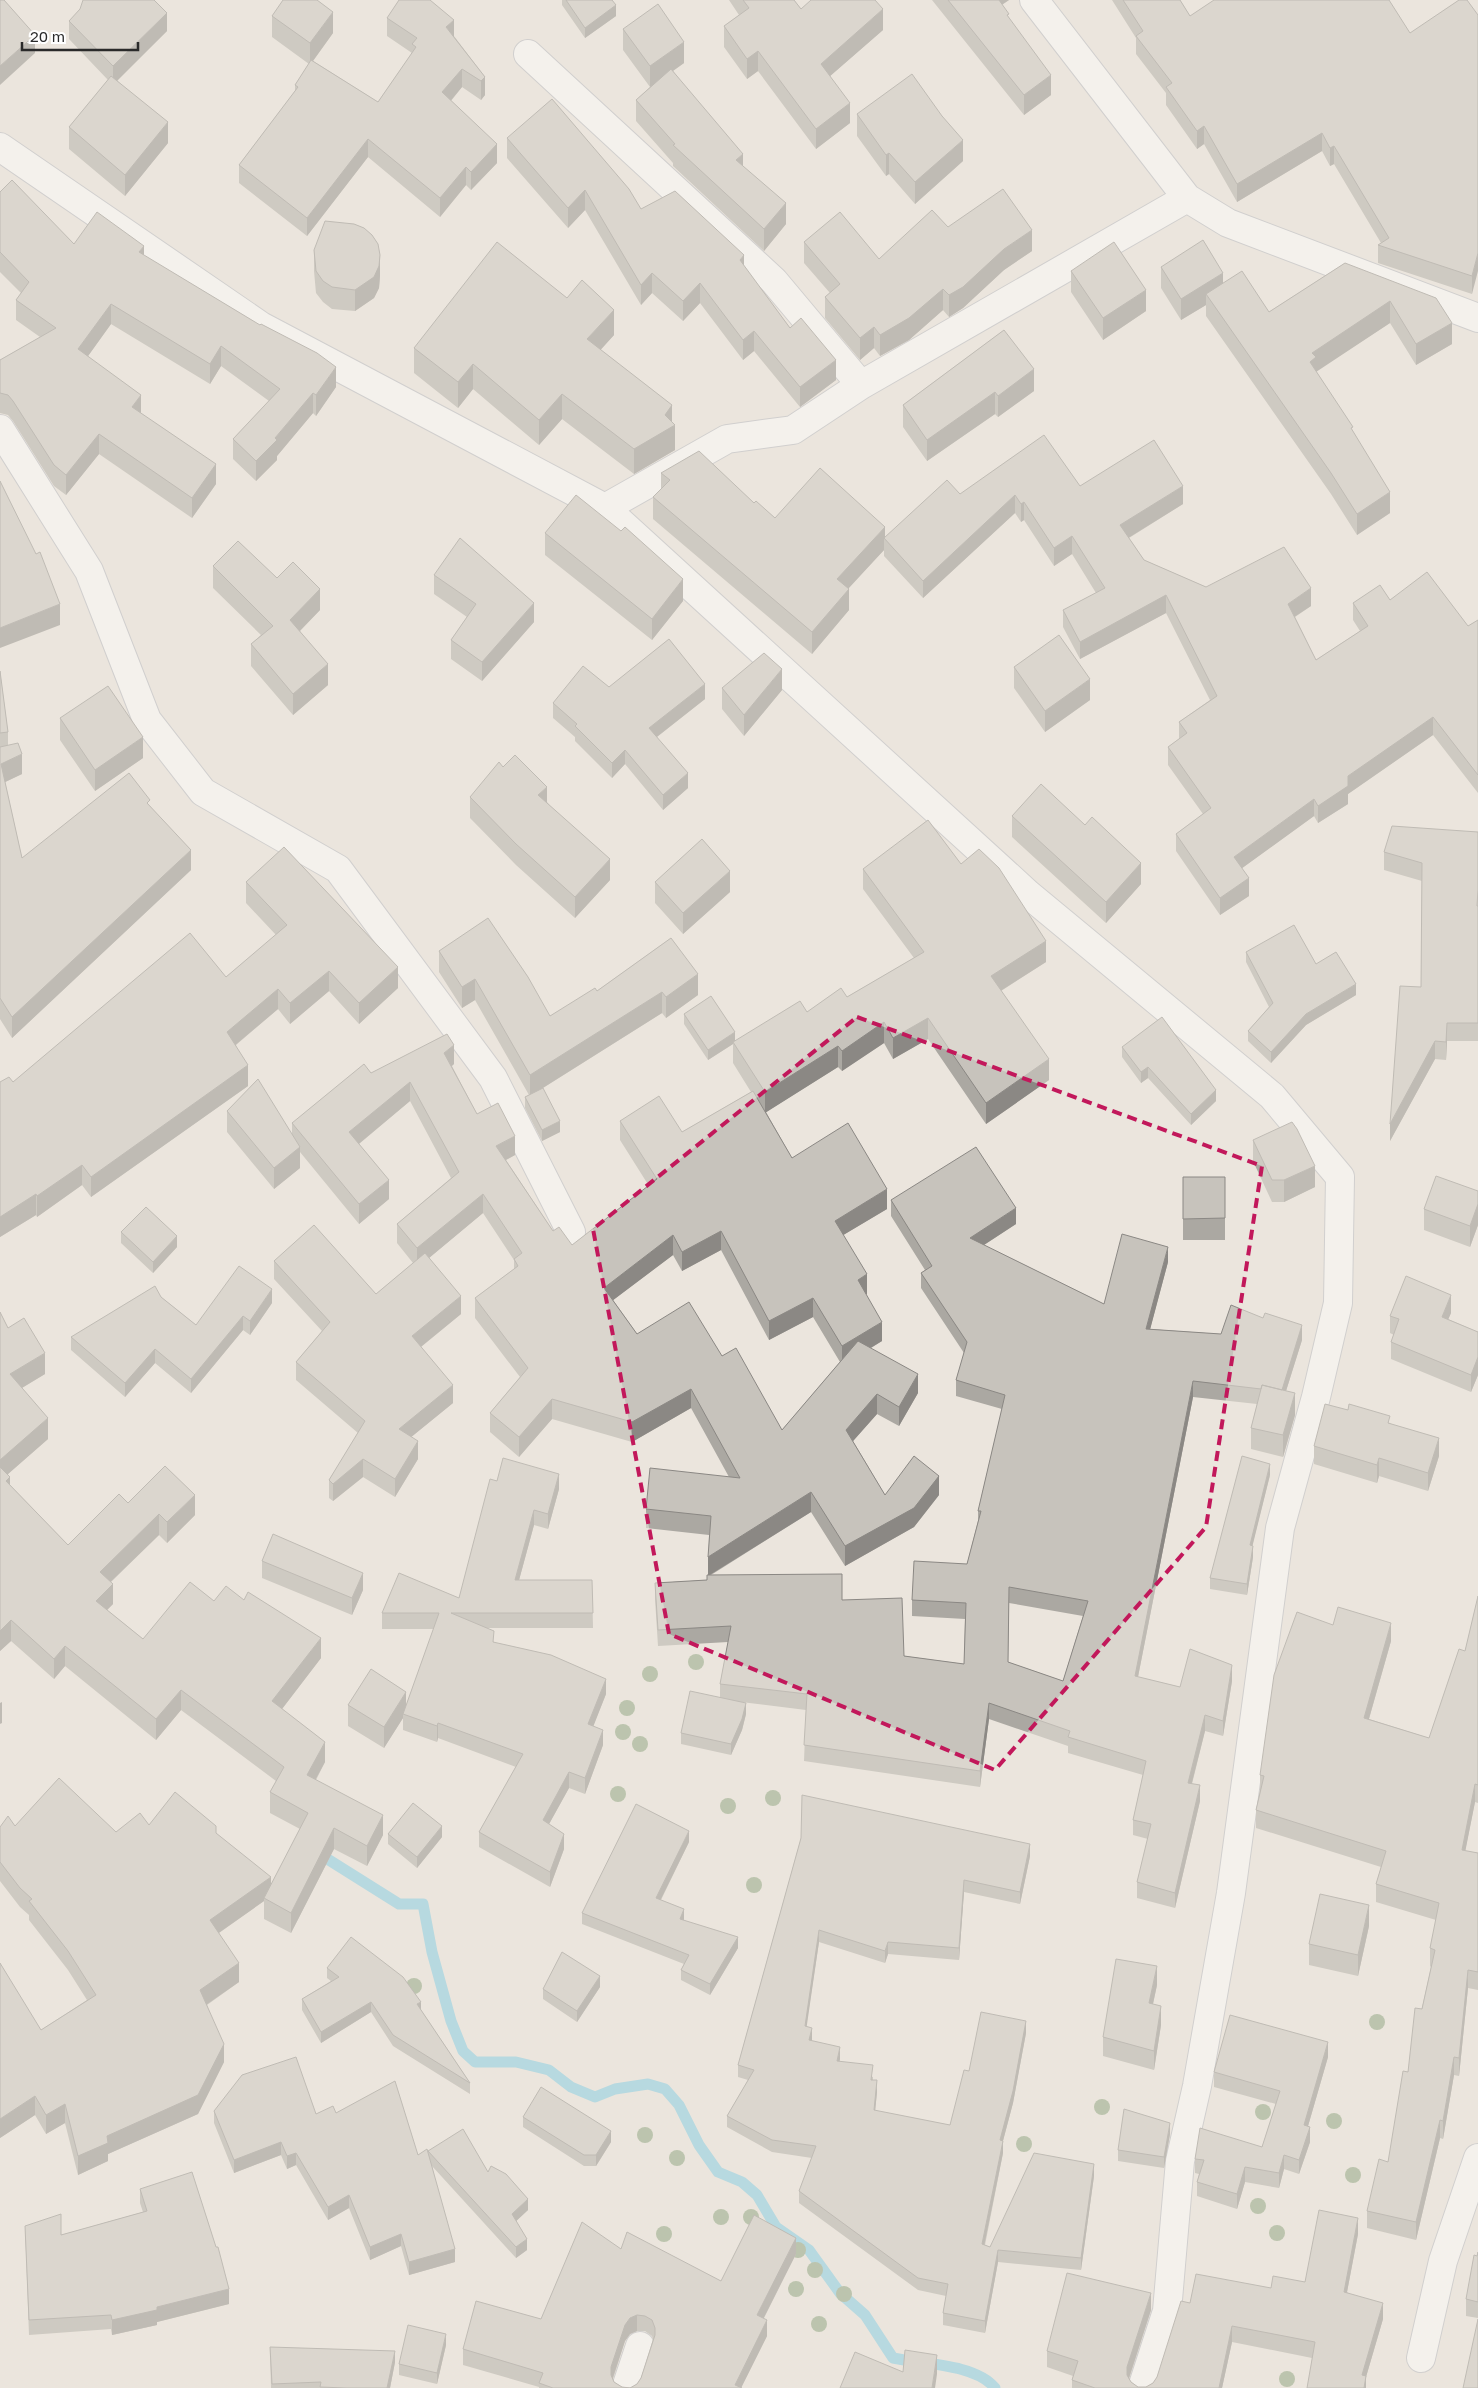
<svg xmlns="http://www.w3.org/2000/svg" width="1478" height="2388" font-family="'Golos Text',sans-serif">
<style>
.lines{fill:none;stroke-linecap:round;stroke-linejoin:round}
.stream{stroke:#79c9e4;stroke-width:11}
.street-casing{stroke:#b1b4bd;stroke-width:30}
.street{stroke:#fff;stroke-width:28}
.tree{fill:#839c75}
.wall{fill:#aba8a2;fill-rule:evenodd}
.shaded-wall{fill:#8b8884}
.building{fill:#c7c3bc;stroke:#8b8884;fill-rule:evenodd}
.marked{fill:none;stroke:#c2185b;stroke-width:4;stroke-dasharray:10 6;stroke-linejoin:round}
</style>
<rect width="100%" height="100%" fill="#ebe5dd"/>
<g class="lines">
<path class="stream" d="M318,1851L321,1855L399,1904H423L432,1952L451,2021L463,2051L475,2062H516L549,2070L571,2087L595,2097L615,2089L648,2084L665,2089L679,2105L699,2145L718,2172L742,2182L757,2195L776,2227L809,2250L840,2293L865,2315L893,2358C922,2364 976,2364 995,2388"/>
<defs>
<path id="street" d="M1034,0L1187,198L1228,223L1478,318
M528,54L774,281L861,385
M0,147L261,326L605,508L1028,894L1272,1096L1340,1177L1338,1303L1316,1397L1280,1528L1231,1893L1197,2086L1180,2161L1167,2311L1142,2388
M0,429L89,571L147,720L203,792L338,869L493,1078L571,1232
M605,508L727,439L793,430L861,385L1187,198
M1421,2358L1443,2261L1478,2158
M626,2388L640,2346"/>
</defs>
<use href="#street" class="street-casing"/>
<use href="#street" class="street"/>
</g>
<g class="tree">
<circle cx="696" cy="1662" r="8"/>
<circle cx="650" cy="1674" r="8"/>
<circle cx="627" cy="1708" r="8"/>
<circle cx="623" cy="1732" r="8"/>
<circle cx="640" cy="1744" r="8"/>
<circle cx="618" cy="1794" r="8"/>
<circle cx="773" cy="1798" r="8"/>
<circle cx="728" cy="1806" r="8"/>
<circle cx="754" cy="1885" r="8"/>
<circle cx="414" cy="1986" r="8"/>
<circle cx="1377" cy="2022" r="8"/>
<circle cx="1102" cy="2107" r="8"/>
<circle cx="1263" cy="2112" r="8"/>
<circle cx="1334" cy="2121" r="8"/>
<circle cx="645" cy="2135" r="8"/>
<circle cx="1024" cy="2144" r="8"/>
<circle cx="677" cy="2158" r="8"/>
<circle cx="1353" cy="2175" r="8"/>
<circle cx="1258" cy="2206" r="8"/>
<circle cx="721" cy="2217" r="8"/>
<circle cx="751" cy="2217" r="8"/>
<circle cx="1277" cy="2233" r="8"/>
<circle cx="664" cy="2234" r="8"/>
<circle cx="798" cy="2250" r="8"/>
<circle cx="815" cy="2270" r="8"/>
<circle cx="796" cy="2289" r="8"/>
<circle cx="844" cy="2294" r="8"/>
<circle cx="819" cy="2324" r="8"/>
<circle cx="1287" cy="2379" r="8"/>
</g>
<path class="wall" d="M562,0H612L616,16L585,38L562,5Z
M729,0H794L801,9L883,30L830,76L850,123L816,149L758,71L747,79L724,47V26L739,15Z
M932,0H1009L1002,5L1051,95L1024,115Z
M1112,0H1180L1190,16L1410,33L1478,15L1472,294L1378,263V245L1381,243L1334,164L1330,166L1322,151L1237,202L1204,144L1197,149L1166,105V93L1136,54V38Z
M272,16L333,33L313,61L378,102L412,53L387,36V18L454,36L485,77V95L481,100L462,87L451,101L497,163L471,190L466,185L440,217L368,157L307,236L239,183V165L295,91V85L309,64L272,37Z
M69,21L167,31L117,80L168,143L125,196L69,149V127L108,80L69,39Z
M623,29L684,63L673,71L786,224L764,251L673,166V163L636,121V100L650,87L623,50Z
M857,114L963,161L915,204L889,174L886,176L857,136Z
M507,138L641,209L744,266L790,328L836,380L800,407L754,351L743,360L700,303L683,321L652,293L641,305L585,210L568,228L507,158Z
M0,192L74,244L144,256L336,387L316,416L313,413L277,456V460L256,481L233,459V439L269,401L221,366L210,384L111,324L88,356L141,413L216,484L192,518L99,454L66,495L54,486L13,421L8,415L0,413V360L40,337L16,320V300L21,293L0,272Z
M948,227L1032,251L1004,270L963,308L949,317L943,310L909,340L880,356L874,348L860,360L825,318V297L830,293L804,263V242L879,259Z
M314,250L380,276L379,288L374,298L355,311L332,309L323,302L316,293L314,271Z
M1345,263L1452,344L1416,365L1390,323L1316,371L1353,433L1390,513L1357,535L1331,494L1206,316V305L1181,320L1161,288V267L1223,283L1269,312Z
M1071,271L1146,311L1103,340L1071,292Z
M1004,330L1034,391L998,417L995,414L927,461L903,427V405Z
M614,335L600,350L672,422L675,450L634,474L562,419L539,445L473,389L458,408L414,373V348Z
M661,473L754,503L775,518L885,537L960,494L1080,486L1183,504L1129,538L1144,560L1206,587L1311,606L1295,617L1316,660L1360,631L1353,620V603L1390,600L1468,626L1478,620V793L1433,735L1348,794V804L1318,823L1314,816L1242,868L1249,896L1220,915L1176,851V834L1203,814L1168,765V747L1179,739V722L1210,700L1166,613L1080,659L1063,627V610L1096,593L1072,554L1054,566L1024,520L1021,522L1015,513L923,598L884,556V550L848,588L849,610L812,654L653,519V497L661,489Z
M621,531L683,601L652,640L545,555V533Z
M213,566L277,578L320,610L300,631L328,685L293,715L251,666V644L261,635L213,588Z
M434,575L534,622L482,681L451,659V640L467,617L434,594Z
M1014,667L1090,700L1045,732L1014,688Z
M0,671L8,732V745L22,774L5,782L22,858L150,806L191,870L12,1038L0,1019Z
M609,687L705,699L657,737L688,788L663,810L625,764L612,778L575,741V737L553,718V703Z
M722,688L782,690L744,736L722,709Z
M60,718L143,758L95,791L60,740Z
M503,767L547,802L610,880L575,918L516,865L470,818V797Z
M1012,816L1141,884L1106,923L1012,837Z
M1478,832V1041H1447L1446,1060L1435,1059L1390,1141L1421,987L1422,881L1384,870V852Z
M961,864L1046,962L1001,991L1049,1080L986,1124L928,1039L893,1059L884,1043L842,1071L838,1067L766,1112L792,1158L887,1209L843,1235L867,1294H866L882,1341L871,1348L918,1393L899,1426L877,1414L853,1441L885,1495H939L914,1527L845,1566L811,1512L711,1575L842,1600L904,1656L964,1664L965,1619L912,1616V1600L967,1564L978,1521V1511L1002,1409L956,1396V1380L964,1353L921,1288V1273L925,1270L891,1216V1200L1016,1224L984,1245L1104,1304L1168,1262L1150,1329L1302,1340L1286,1391L1295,1415L1283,1457L1251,1449V1428L1257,1404L1193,1397L1138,1677L1180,1687L1232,1681L1223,1736L1205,1731L1192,1784L1200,1801L1175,1908L1137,1898V1882L1148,1839L1133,1835V1820L1143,1775L1068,1753V1746L989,1719L980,1787L804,1761L806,1710L741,1702L746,1714L742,1730L731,1755L681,1744V1733L720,1697V1684L728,1642L658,1646L655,1599V1583L707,1580L708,1575L709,1535L646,1528V1509L729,1477L691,1408L632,1442L552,1419L519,1457L490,1432V1413L520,1377L475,1318V1298L514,1269V1260L483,1213L429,1258L461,1314L421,1347L453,1403L411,1437L418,1459L395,1497L363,1477L333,1501L329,1498V1480L358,1433L296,1380V1362L322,1331L274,1279V1261L376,1294L413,1263L397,1243V1224L451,1178L410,1101L359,1144L389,1199L359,1224L300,1152V1168L274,1189L227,1132V1111L292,1135V1123L371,1073L454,1064L452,1066L477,1114L515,1155L506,1160L553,1231L572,1245L649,1186L620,1140V1121L682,1132L751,1092L733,1063V1044L708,1060L684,1024V1014L735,1041L807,1012L847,997L914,958L863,889V869ZM721,1250L769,1340L813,1317L840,1362L782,1430L722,1356L637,1334L613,1300L673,1255L682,1271ZM1009,1603L1083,1616L1063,1681L1008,1662Z
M246,882L398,988L359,1024L329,991L290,1024L278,1009L236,1045L248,1086L91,1197L82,1185L37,1217L36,1215L0,1237V1082H13L226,977L276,935L246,903Z
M655,882L730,892L683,934L655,903Z
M671,938L698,995L666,1018L662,1013L543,1088L560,1132L542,1141L525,1108V1097L529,1095L475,1000L462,1008L439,972V951L550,1016L597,991Z
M1246,952L1356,995L1306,1025L1271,1063L1248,1041V1031L1269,1007L1246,962Z
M1122,1047L1216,1101L1191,1125L1148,1078L1141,1083L1122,1057Z
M1253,1140L1315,1187L1284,1202H1272L1253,1161Z
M1183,1177H1225V1240H1183Z
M1478,1191V1225L1470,1247L1424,1230V1209Z
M121,1232L177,1247L153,1273L121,1243Z
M161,1297L196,1325L272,1303L250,1335L243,1330L191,1393L155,1363L125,1397L71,1350V1337Z
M0,1312L8,1328L45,1374L22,1388L48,1439L8,1474L10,1485L68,1545L128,1503L195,1515L167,1543L159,1535L111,1582L113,1604L107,1610L143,1639L214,1601L244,1600L321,1658L282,1709L325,1762L316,1780L383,1835L367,1866L334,1849L291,1933L264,1919V1901L219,1933L239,1982L207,2005L224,2062L198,2114L108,2154V2161L78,2175L65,2123L46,2134L35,2115L0,2138L41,2030L87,2000L68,1970L29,1920V1915L20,1907L0,1881V1827L15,1826L116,1832L149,1825L216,1833L271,1885L300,1829L270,1813V1792L276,1781L181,1710L156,1740L65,1666L54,1679L11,1641L0,1651Z
M1451,1313L1448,1319L1478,1332V1375L1471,1392L1391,1359V1342L1394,1335L1390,1333V1316Z
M1348,1410L1390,1423L1439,1456L1428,1491L1379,1476L1377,1483L1314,1464V1446Z
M1270,1475L1252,1546L1253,1557L1247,1595L1210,1589V1578Z
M497,1481L559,1489L548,1529L534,1525L519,1580H592L593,1628H487L494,1643L606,1694L593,1726L603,1745L585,1794L569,1788L549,1824L564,1849L550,1887L479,1847V1832L516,1767L438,1738L437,1742L403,1730V1718L384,1748L348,1726V1705L406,1706L434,1629H382V1613L459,1598Z
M262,1561L363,1590L352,1615L262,1578Z
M1478,1596V1803L1475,1802L1465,1851L1478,1853V1990L1468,1988L1459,2076L1454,2075L1443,2139L1440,2138L1416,2240L1367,2228V2211L1388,2162L1431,1967L1430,1966V1948L1436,1920L1376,1902V1884L1381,1867L1256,1828V1810L1260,1791V1775L1333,1625L1391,1641L1369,1719L1429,1738L1465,1651Z
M388,1834L442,1837L417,1868L388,1844Z
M801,1838L1030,1856L1020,1904L964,1892L959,1960L888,1954L885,1963L819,1942L806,2027L812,2041L840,2059L839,2062L873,2077V2080L877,2092L875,2111L950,2125L969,2071L1026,2033L1013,2103L1003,2141V2153L985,2245L990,2247L1094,2176L1081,2270L998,2262L985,2333L943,2325V2313L946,2296L918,2290L799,2203V2191L812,2158L772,2152L727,2127V2116L748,2080L738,2077V2065Z
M689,1842L661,1900L684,1919V1920L738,1948L710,1995L681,1980V1970L684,1964L582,1924V1913Z
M1369,1926L1358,1976L1309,1965V1944Z
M327,1968L421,2010L470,2083V2094L393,2046L371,2012L321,2043L302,2010V1999L331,1981L327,1978Z
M1157,1985L1153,2004L1161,2025L1154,2070L1103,2056V2037Z
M600,1987L577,2022L543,1999V1989Z
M1328,2057L1308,2126L1310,2142L1299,2174L1284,2169L1279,2188L1245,2182L1237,2209L1197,2196V2182L1199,2174L1195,2173V2159L1262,2147L1276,2104L1214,2087V2072Z
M214,2111L316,2114L336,2113L418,2155L428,2151L488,2172L528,2210L516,2221L527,2250L516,2258L432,2166L455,2262L409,2275L401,2246L370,2260L349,2208L328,2220L296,2165L287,2169L281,2155L234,2173L214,2123Z
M523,2117L611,2142L596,2166H584L523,2127Z
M1170,2134L1164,2168L1118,2161V2150Z
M140,2189L229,2304L157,2322V2325L112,2335L111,2329L29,2335L25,2226L61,2235L143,2212L140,2203Z
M1358,2234L1347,2292L1383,2319L1366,2377V2388L1312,2358L1232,2342L1222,2388H1072V2380L1073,2376L1047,2367V2351L1151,2310L1129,2379L1131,2382L1138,2387H1146L1153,2383L1157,2377L1190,2303L1305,2282Z
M621,2249L721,2281L796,2254L764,2318L767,2336L741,2388H742H539V2387L463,2365V2349L541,2319ZM637,2331H645L652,2336L653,2339L641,2378L637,2384L630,2388L622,2387L614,2382L613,2379L625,2341L630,2334Z
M1478,2252V2318L1466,2316V2299Z
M446,2345L437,2384L399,2375V2364Z
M270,2347L395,2362L390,2388H271Z"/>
<path class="shaded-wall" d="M992,0H1009L992,11Z
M616,5V16L585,38V28Z
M883,9V30L821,84V64Z
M333,12V33L310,65V43Z
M167,13V31L113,85V66Z
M454,20V38L446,27Z
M35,35V53L0,85V66Z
M684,42V63L650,87V66Z
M758,51V71L747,79V59Z
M462,69V87L442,111V92Z
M1051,75V95L1024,115V95Z
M485,77V95L481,100V81Z
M850,103V123L816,149V129Z
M168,122V143L125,196V175Z
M1204,126V144L1197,149V131Z
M1322,133V151L1237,202V184Z
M368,139V157L307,236V218Z
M963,140V161L915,204V182Z
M497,144V163L471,190V172Z
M1334,146V164L1330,166V148Z
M889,153V174L886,176V155Z
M743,154V175L736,160Z
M466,167V185L440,217V198Z
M585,190V210L568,228V208Z
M786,203V224L764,251V229Z
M1032,230V251L1004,270L963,308L949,317V295L1004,249Z
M144,246V266L139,252Z
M1478,253V271L1472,294V276Z
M380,255V276L379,288L374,298L355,311V290Z
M744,255V275L740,260Z
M652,273V293L641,305V285Z
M1223,273V294H1206V305L1181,320V299Z
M700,283V303L683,321V301Z
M943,289V310L909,340L880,356V335Z
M1146,290V311L1103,340V318Z
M1390,301V323L1316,372L1310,362L1312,353Z
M111,304V324L78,370V349Z
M614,310V335L587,365V339Z
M1452,323V344L1416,365V344Z
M874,327V348L860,360V338Z
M754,331V351L743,360V340Z
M221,346V366L210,384V364Z
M836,360V380L800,407V387Z
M473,364V389L458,408V382Z
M336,367V387L316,416V395Z
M1034,369V391L998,417V396Z
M995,392V414L927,461V440Z
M313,393V413L277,456V460L256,481V461Z
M562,394V419L539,445V420Z
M141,395V415L132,407Z
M672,405V427L675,425V450L634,474V449Z
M99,434V454L66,495V475Z
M216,464V484L192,518V498Z
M1183,486V504L1120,543V525Z
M1390,492V513L1357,535V514Z
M1015,495V513L923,598V581Z
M1024,502V520L1021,522V504Z
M885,527V539L884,538V550L837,601V579Z
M1072,536V554L1054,566V548Z
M683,579V601L652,640V619Z
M1311,588V606L1288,621V604Z
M320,589V610L290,641V620Z
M849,589V610L812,654V632Z
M1166,595V613L1080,659V642Z
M534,603V622L482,681V662Z
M60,604V625L0,648V628Z
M328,664V685L293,715V694Z
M782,669V690L744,736V715Z
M1090,679V700L1045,732V711Z
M705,684V699L649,743V728Z
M1433,717V735L1348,794V804L1318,823V806L1348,776Z
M143,737V758L95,791V770Z
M625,750V764L612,778V763Z
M22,754V774L1,784V764Z
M688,773V788L663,810V795Z
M547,787V808L538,795Z
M1314,799V816L1234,874V857Z
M191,850V870L12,1038V1017Z
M610,859V880L575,918V897Z
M1141,863V884L1106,923V902Z
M730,871V892L683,934V913Z
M1249,878V896L1220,915V898Z
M1046,941V962L991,997V976Z
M398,967V988L359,1024V1003Z
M329,971V991L290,1024V1003Z
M698,974V995L666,1018V997Z
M475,979V1000L462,1008V987Z
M1356,984V995L1306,1025L1271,1063V1052L1306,1014Z
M278,989V1009L227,1052V1032Z
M662,992V1013L530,1096V1075Z
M928,1018V1039L893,1059V1038Z
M884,1022V1043L842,1071V1051Z
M1447,1023V1041L1446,1060V1042Z
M735,1032V1043L733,1042V1044L708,1060V1050Z
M1435,1041V1059L1390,1141V1124Z
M454,1045V1064L444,1072V1053Z
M838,1046V1067L765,1113V1092Z
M1049,1059V1080L986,1124V1103Z
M248,1065V1086L91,1197V1177Z
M1148,1067V1078L1141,1083V1072Z
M410,1082V1101L349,1152V1132Z
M1216,1090V1101L1191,1125V1114Z
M560,1121V1132L542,1141V1130Z
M515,1136V1155L496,1165V1146Z
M300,1147V1168L274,1189V1168Z
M82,1165V1185L37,1217V1196Z
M1315,1166V1187L1284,1202V1180Z
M389,1180V1199L359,1224V1204Z
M887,1189V1209L835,1240V1221Z
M36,1194V1215L0,1237V1217Z
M483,1194V1213L417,1268V1248Z
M1478,1204V1225L1470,1247V1226Z
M1016,1208V1224L970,1254V1238Z
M721,1231V1250L682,1271V1252Z
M673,1235V1255L604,1307V1288Z
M177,1236V1247L153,1273V1262Z
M1168,1247V1262L1146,1345V1329Z
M867,1274V1294L858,1299V1280Z
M272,1289V1303L250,1335V1321Z
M1451,1295V1313L1442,1334V1317Z
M461,1296V1314L412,1354V1336Z
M813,1298V1317L769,1340V1321Z
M243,1316V1330L191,1393V1379Z
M882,1322V1341L842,1365V1346Z
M1302,1325V1340L1281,1407V1391Z
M155,1349V1363L125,1397V1383Z
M45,1353V1374L10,1395V1374Z
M1478,1357V1375L1471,1392V1375Z
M918,1374V1393L899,1426V1407Z
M1193,1381V1397L1135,1692V1676Z
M453,1385V1403L399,1447V1429Z
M691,1389V1408L632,1442V1422Z
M1295,1393V1415L1283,1457V1435Z
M877,1394V1414L846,1449V1430Z
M552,1399V1419L519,1457V1437Z
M48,1418V1439L0,1481V1460Z
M1439,1438V1456L1428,1491V1473Z
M418,1441V1459L395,1497V1479Z
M1379,1458V1476L1377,1483V1465Z
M363,1459V1477L333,1501V1484Z
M1270,1464V1475L1250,1556V1545Z
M559,1474V1489L548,1529V1514Z
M939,1476V1495L914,1527L845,1566V1546Z
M10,1477V1497L6,1481Z
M811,1492V1512L708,1576V1557Z
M195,1495V1515L167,1543V1522Z
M534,1510V1525L515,1595V1580Z
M159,1514V1535L100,1592V1572Z
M1253,1546V1557L1247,1595V1584Z
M363,1573V1590L352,1615V1598Z
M113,1584V1604L96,1621V1601Z
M11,1620V1641L0,1651V1631Z
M1391,1623V1641L1364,1736V1718Z
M321,1638V1658L272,1722V1701Z
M65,1646V1666L54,1679V1659Z
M1232,1665V1681L1223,1736V1721Z
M606,1679V1694L588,1740V1724Z
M181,1690V1710L156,1740V1719Z
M406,1692V1713L403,1714V1718L384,1748V1727Z
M2,1702V1723L0,1724V1703Z
M746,1703V1714L742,1730L731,1755V1744Z
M989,1703V1719L980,1787V1771Z
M1205,1715V1731L1188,1798V1783Z
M438,1723V1738L437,1742V1726Z
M603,1730V1745L585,1794V1778Z
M325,1742V1762L307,1795V1775Z
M569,1772V1788L543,1835V1820Z
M1475,1784V1802L1462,1868V1850Z
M1200,1785V1801L1175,1908V1893Z
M383,1815V1835L367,1866V1846Z
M442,1826V1837L417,1868V1857Z
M334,1828V1849L291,1933V1913Z
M689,1831V1842L656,1909V1898Z
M564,1834V1849L550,1887V1872Z
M1030,1844V1856L1020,1904V1892Z
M271,1877V1896L264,1898V1901L210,1939V1920Z
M964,1880V1892L959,1960V1948Z
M1369,1905V1926L1358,1976V1955Z
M684,1909V1919L680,1930V1919Z
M819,1930V1942L805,2038V2026Z
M738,1937V1948L710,1995V1984Z
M888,1942V1954L885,1963V1951Z
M239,1963V1982L200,2009V1990Z
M1157,1966V1985L1149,2022V2003Z
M1468,1970V1988L1459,2076V2058Z
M600,1976V1987L577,2022V2011Z
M371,2002V2012L321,2043V2032Z
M421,2002V2012L417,2004Z
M1161,2006V2025L1154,2070V2051Z
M1026,2021V2033L1013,2103L1000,2152V2140Z
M812,2028V2040L809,2052V2040Z
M1328,2042V2057L1304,2140V2125Z
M224,2044V2062L198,2114L108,2154V2161L78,2175V2156L107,2136Z
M840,2047V2059L837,2073V2061Z
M1454,2057V2075L1443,2139V2121Z
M877,2080V2092L874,2122V2110Z
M35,2096V2115L0,2138V2119Z
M65,2104V2123L46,2134V2115Z
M1440,2120V2138L1416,2240V2222Z
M1170,2123V2134L1164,2168V2157Z
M1310,2127V2142L1299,2174V2160Z
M611,2131V2142L596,2166V2155Z
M1003,2141V2153L982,2256V2244Z
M281,2142V2155L234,2173V2160Z
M296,2153V2165L287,2169V2156Z
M1284,2155V2169L1279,2188V2173Z
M1094,2164V2176L1081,2270V2258Z
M1245,2167V2182L1237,2209V2194Z
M349,2195V2208L328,2220V2207Z
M528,2199V2210L512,2225V2214Z
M1358,2218V2234L1344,2308V2292Z
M401,2234V2246L370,2260V2247Z
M796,2238V2254L757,2331V2315Z
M527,2239V2250L516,2258V2247Z
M455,2249V2262L409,2275V2262Z
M998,2250V2262L985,2333V2321Z
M229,2289V2304L157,2322V2325L112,2335V2320L157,2307Z
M1151,2293V2310L1127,2384V2367Z
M1383,2303V2319L1366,2377V2388H1364L1362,2375Z
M637,2315V2331L630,2334L625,2341L611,2383V2388V2367L625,2325L630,2318Z
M767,2320V2336L741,2388L735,2385Z
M1232,2326V2342L1222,2388H1219Z
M446,2334V2345L437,2384V2373Z
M395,2351V2362L390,2388H387Z
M937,2355V2374L935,2388H932Z"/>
<path class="building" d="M0,0H4L35,35L0,66Z
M83,0H154L167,13L113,66L69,21L80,9Z
M283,0H317L333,12L310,43L272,16Z
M399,0H430L454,20L446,27L485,77L481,81L462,69L442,92L497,144L471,172L466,167L440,198L368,139L307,218L239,165L298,87L295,85L311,60L378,102L416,47L412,44L417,38L387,18Z
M566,0H612L616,5L585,28Z
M743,0H794L801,9L811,0H875L883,9L821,64L850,103L816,129L758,51L747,59L724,26L749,8Z
M948,0H999L1009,14L1007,15L1051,75L1024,95Z
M1123,0H1180L1190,16L1214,0H1389L1410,33L1459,0H1467L1478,15V253L1472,276L1378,245L1389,238L1334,146L1330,148L1322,133L1237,184L1204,126L1197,131L1166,87L1172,83L1136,36L1143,31Z
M658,4L684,42L650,66L623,29Z
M671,69L743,154L736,160L786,203L764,229L673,145L675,144L636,100Z
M912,74L942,116L963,140L915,182L889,153L886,155L857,114Z
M111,76L168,122L125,175L69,127Z
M552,99L629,189L641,209L675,191L744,255L740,260L790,328L801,318L836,360L800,387L754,331L743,340L700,283L683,301L652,273L641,285L585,190L568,208L507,138Z
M12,180L74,244L97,212L144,246L139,252L260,325L261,324L317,353L336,367L316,395L313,393L275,438L277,440L256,461L233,439L280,389L221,346L210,364L111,304L78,349L141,395L132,407L216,464L192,498L99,434L66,475L54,465L13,401L8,395L0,393V360L56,328L16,300L29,282L0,252V192Z
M1003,189L1032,230L1004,249L963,287L949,295L943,289L909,318L880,335L874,327L860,338L825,297L840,284L804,242L840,212L879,259L932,210L948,227Z
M325,221L354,224L364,228L372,235L378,244L380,255L379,266L374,277L355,290L332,287L323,281L316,271L314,250Z
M1203,240L1223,273L1181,299L1161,267Z
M497,242L567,298L582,280L614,310L587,339L672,405L665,415L675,425L634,449L562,394L539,420L473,364L458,382L414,348Z
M1114,242L1146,290L1103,318L1071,271Z
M1345,263L1436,298L1452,323L1416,344L1390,301L1312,353L1316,357L1310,362L1353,427L1351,428L1390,492L1357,514L1331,473L1206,294L1242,271L1269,312Z
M1004,330L1034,369L998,396L995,392L927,440L903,405Z
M1044,435L1080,486L1154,440L1183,486L1120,525L1144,560L1206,587L1284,547L1311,588L1288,604L1316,660L1368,626L1353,603L1380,585L1390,600L1427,572L1468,626L1478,620V775L1433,717L1348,776V786L1318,806L1314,799L1234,857L1249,878L1220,898L1176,834L1211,808L1168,747L1187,733L1179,722L1217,696L1166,595L1080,642L1063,610L1105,588L1072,536L1054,548L1024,502L1021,504L1015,495L923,581L884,538L947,480L960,494Z
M699,451L754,503L756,501L775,518L820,468L885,527L837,579L849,589L812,632L653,497L670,480L661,473Z
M0,481L36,554L40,552L60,604L0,628Z
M576,495L621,531L625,527L683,579L652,619L545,533Z
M460,538L534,603L482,662L451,640L476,604L434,575Z
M238,541L277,578L293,562L320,589L290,620L328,664L293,694L251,644L273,626L213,566Z
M1059,635L1090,679L1045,711L1014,667Z
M669,639L705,684L649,728L688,773L663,795L625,750L612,763L575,726L577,724L553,703L583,666L609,687Z
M764,653L782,669L744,715L722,688Z
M0,671L8,732L0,733Z
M108,686L143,737L95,770L60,718Z
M18,743L22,754L1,764L22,858L129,773L150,800L147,803L191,850L12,1017L0,998V747Z
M515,755L547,787L538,795L610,859L575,897L516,844L470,797L499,762L503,767Z
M1041,784L1085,825L1092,817L1141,863L1106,902L1012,816Z
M928,820L961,864L979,849L999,868L1046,941L991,976L1049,1059L986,1103L928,1018L893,1038L884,1022L842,1051L838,1046L765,1092L733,1042L800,1001L807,1012L841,988L847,997L924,952L863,869Z
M1392,826L1478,832V890L1477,906H1478V1023H1447L1446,1042L1435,1041L1390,1124L1400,986L1421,987L1422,863L1384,852Z
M702,839L730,871L683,913L655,882Z
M284,847L398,967L359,1003L329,971L290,1003L278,989L227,1032L248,1065L91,1177L82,1165L37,1196L36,1194L0,1217V1082L9,1077L13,1082L190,933L226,977L287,925L246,882Z
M488,918L528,977L550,1016L595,988L597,991L671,938L698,974L666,997L662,992L530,1075L475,979L462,987L439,951Z
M1294,925L1316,964L1336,952L1356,984L1306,1014L1271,1052L1248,1031L1273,1003L1246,952Z
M711,996L735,1032L708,1050L684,1014Z
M1162,1017L1216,1090L1191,1114L1148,1067L1141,1072L1122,1047Z
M447,1034L454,1045L444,1053L477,1114L498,1103L515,1136L496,1146L553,1231L559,1227L572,1245L657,1179L620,1121L659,1096L682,1132L753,1091L792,1158L848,1123L887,1189L835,1221L867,1274L858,1280L882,1322L842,1346L813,1298L769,1321L721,1231L682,1252L673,1235L604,1288L637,1334L689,1302L722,1356L736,1348L782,1430L858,1341L918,1374L899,1407L877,1394L846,1430L885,1495L914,1456L939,1476L914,1508L845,1546L811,1492L708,1557L711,1516L646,1509L650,1468L740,1478L691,1389L632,1422L552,1399L519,1437L490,1413L528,1368L475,1298L518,1266L514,1259L522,1253L483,1194L417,1248L397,1224L459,1172L410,1082L349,1132L389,1180L359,1204L292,1123L364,1064L371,1073Z
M258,1079L300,1147L274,1168L227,1111Z
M543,1088L560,1121L542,1130L525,1097Z
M1292,1122L1297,1129L1315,1166L1284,1180H1272L1253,1140Z
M976,1147L1016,1208L970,1238L1104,1304L1122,1234L1168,1247L1146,1329L1221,1334L1231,1305L1263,1318L1265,1313L1302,1325L1282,1390L1262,1385L1261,1389L1193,1381L1135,1676L1180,1687L1190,1649L1232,1665L1223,1721L1205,1715L1188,1783L1200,1785L1175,1893L1137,1882L1151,1824L1133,1820L1146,1761L1068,1737L1070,1731L989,1703L980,1771L804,1745L807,1694L720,1684L731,1626L658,1630L655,1583L707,1580V1575L842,1574V1600L902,1598L904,1656L964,1664L966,1603L912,1600L914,1561L967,1564L981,1511H978L1005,1395L956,1380L967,1342L921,1273L932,1266L891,1200ZM1009,1587L1088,1601L1063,1681L1008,1662Z
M1436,1176L1478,1191V1204L1470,1226L1424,1209Z
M1183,1177H1225V1218L1183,1219Z
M146,1207L177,1236L153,1262L121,1232Z
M314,1225L376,1294L425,1253L461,1296L412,1336L453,1385L399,1429L418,1441L395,1479L363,1459L333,1484L329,1480L365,1421L296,1362L330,1322L274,1261Z
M239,1266L272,1289L250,1321L243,1316L191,1379L155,1349L125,1383L71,1337L155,1286L161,1297L196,1325Z
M1406,1276L1451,1295L1442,1317L1478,1332V1357L1471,1375L1391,1342L1399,1319L1390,1316Z
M0,1312L8,1328L24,1318L45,1353L10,1374L48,1418L0,1460Z
M1262,1385L1295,1393L1283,1435L1251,1428Z
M1325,1404L1348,1410L1349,1404L1390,1416L1388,1423L1439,1438L1428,1473L1379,1458L1377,1465L1314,1446Z
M1242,1456L1270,1464L1250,1545L1253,1546L1247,1584L1210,1578Z
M503,1458L559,1474L548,1514L534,1510L515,1580H592L593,1613H451L494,1631L493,1642L551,1655L606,1679L588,1724L603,1730L585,1778L569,1772L543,1820L564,1834L550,1872L479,1832L523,1754L438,1723L437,1726L403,1714L439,1613H382L399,1573L459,1598L490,1479L497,1481Z
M165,1466L195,1495L167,1522L159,1514L100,1572L113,1584L96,1601L143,1639L190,1582L214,1601L226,1586L244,1600L248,1592L321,1638L272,1701L325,1742L307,1775L383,1815L367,1846L334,1828L291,1913L264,1898L308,1813L270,1792L284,1767L181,1690L156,1719L65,1646L54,1659L11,1620L0,1631V1467L10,1477L6,1481L68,1545L119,1494L128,1503Z
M273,1534L363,1573L352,1598L262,1561Z
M1478,1596V1785L1475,1784L1462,1850L1478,1853V1972L1468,1970L1459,2058L1454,2057L1443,2121L1440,2120L1416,2222L1367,2211L1379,2159L1388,2162L1403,2071L1408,2072L1415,2008L1422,2009L1435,1950L1430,1948L1439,1903L1376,1884L1386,1851L1256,1810L1264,1776L1260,1775L1274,1675L1297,1612L1333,1625L1338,1607L1391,1623L1364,1718L1429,1738L1459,1649L1465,1651Z
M371,1669L406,1692L384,1727L348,1705Z
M690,1691L746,1703L742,1719L731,1744L681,1733Z
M59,1778L116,1832L140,1813L149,1825L175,1792L216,1826V1833L271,1877L210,1920L239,1963L200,1990L224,2044L198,2095L107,2136L108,2143L78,2156L65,2104L46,2115L35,2096L0,2119V1963L41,2030L96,1995L68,1951L29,1901L32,1899L20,1888L0,1862V1827L8,1816L15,1826Z
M802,1795L1030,1844L1020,1892L964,1880L959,1948L888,1942L885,1951L819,1930L805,2026L812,2028L809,2040L840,2047L837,2061L873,2065L871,2080H877L874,2110L950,2125L964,2070L969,2071L981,2012L1026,2021L1013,2091L1000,2140L1003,2141L982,2244L990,2247L1034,2153L1094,2164L1081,2258L998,2250L985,2321L943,2313L948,2284L918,2278L799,2191L816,2146L772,2140L727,2116L754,2070L738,2065L801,1838Z
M413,1803L442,1826L417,1857L388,1834Z
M636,1804L689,1831L656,1898L684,1909L680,1919L738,1937L710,1984L681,1970L689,1955L582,1913Z
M1320,1894L1369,1905L1358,1955L1309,1944Z
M351,1937L403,1977L421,2002L417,2004L470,2083L393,2035L371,2002L321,2032L302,1999L339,1977L327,1968Z
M562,1952L600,1976L577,2011L543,1989Z
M1116,1959L1157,1966L1149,2003L1161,2006L1154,2051L1103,2037Z
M1230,2015L1328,2042L1304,2125L1310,2127L1299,2160L1284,2155L1279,2173L1245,2167L1237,2194L1197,2182L1204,2160L1195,2159L1200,2128L1262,2147L1280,2091L1214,2072Z
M296,2057L316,2114L333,2106L336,2113L395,2081L418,2155L427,2149L455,2249L409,2262L401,2234L370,2247L349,2195L328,2207L296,2153L287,2156L281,2142L234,2160L214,2111L242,2075Z
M541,2087L611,2131L596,2155H584L523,2117Z
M1124,2109L1170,2123L1164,2157L1118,2150Z
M463,2129L488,2172L491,2166L506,2174L528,2199L512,2214L527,2239L516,2247L428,2151Z
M192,2172L216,2247H218L229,2289L157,2307V2310L112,2320L111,2315L29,2320L25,2226L61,2214V2235L147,2211L140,2189Z
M1319,2210L1358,2218L1344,2292L1383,2303L1362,2375L1366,2376L1364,2388H1307L1315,2342L1232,2326L1219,2388H1095L1072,2380L1078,2361L1047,2351L1067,2273L1151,2293L1127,2367V2375L1131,2382L1138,2387H1146L1153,2383L1157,2377L1181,2301L1190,2303L1196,2274L1271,2288L1273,2276L1305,2282Z
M754,2215L796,2238L757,2315L767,2320L735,2385L742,2388H553L539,2383L543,2373L463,2349L476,2301L541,2319L582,2222L621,2249L627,2232L721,2281ZM637,2315L645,2316L652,2320L655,2328V2335L641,2378L637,2384L630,2388L622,2387L614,2382L611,2375V2367L625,2325L630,2318Z
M1478,2252V2302L1466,2299L1474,2255L1477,2256Z
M1478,2319V2388H1463Z
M408,2325L446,2334L437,2373L399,2364Z
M270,2347L395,2351L387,2388H346L320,2387L321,2382L272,2384Z
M905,2350L937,2355L932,2388H840L855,2352L903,2372Z"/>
<path d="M0 0H1478V2388H0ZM857,1017L1262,1166L1206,1527L995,1770L669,1634L593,1229Z" fill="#ebe5dd" fill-opacity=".55" fill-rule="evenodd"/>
<path class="marked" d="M857,1017L1262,1166L1206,1527L995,1770L669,1634L593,1229Z"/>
<path d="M22 42v8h116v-8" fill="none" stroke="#2a2a2a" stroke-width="2.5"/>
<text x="30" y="42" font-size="15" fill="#2a2a2a" stroke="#ffffff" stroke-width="4" paint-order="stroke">20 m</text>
</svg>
